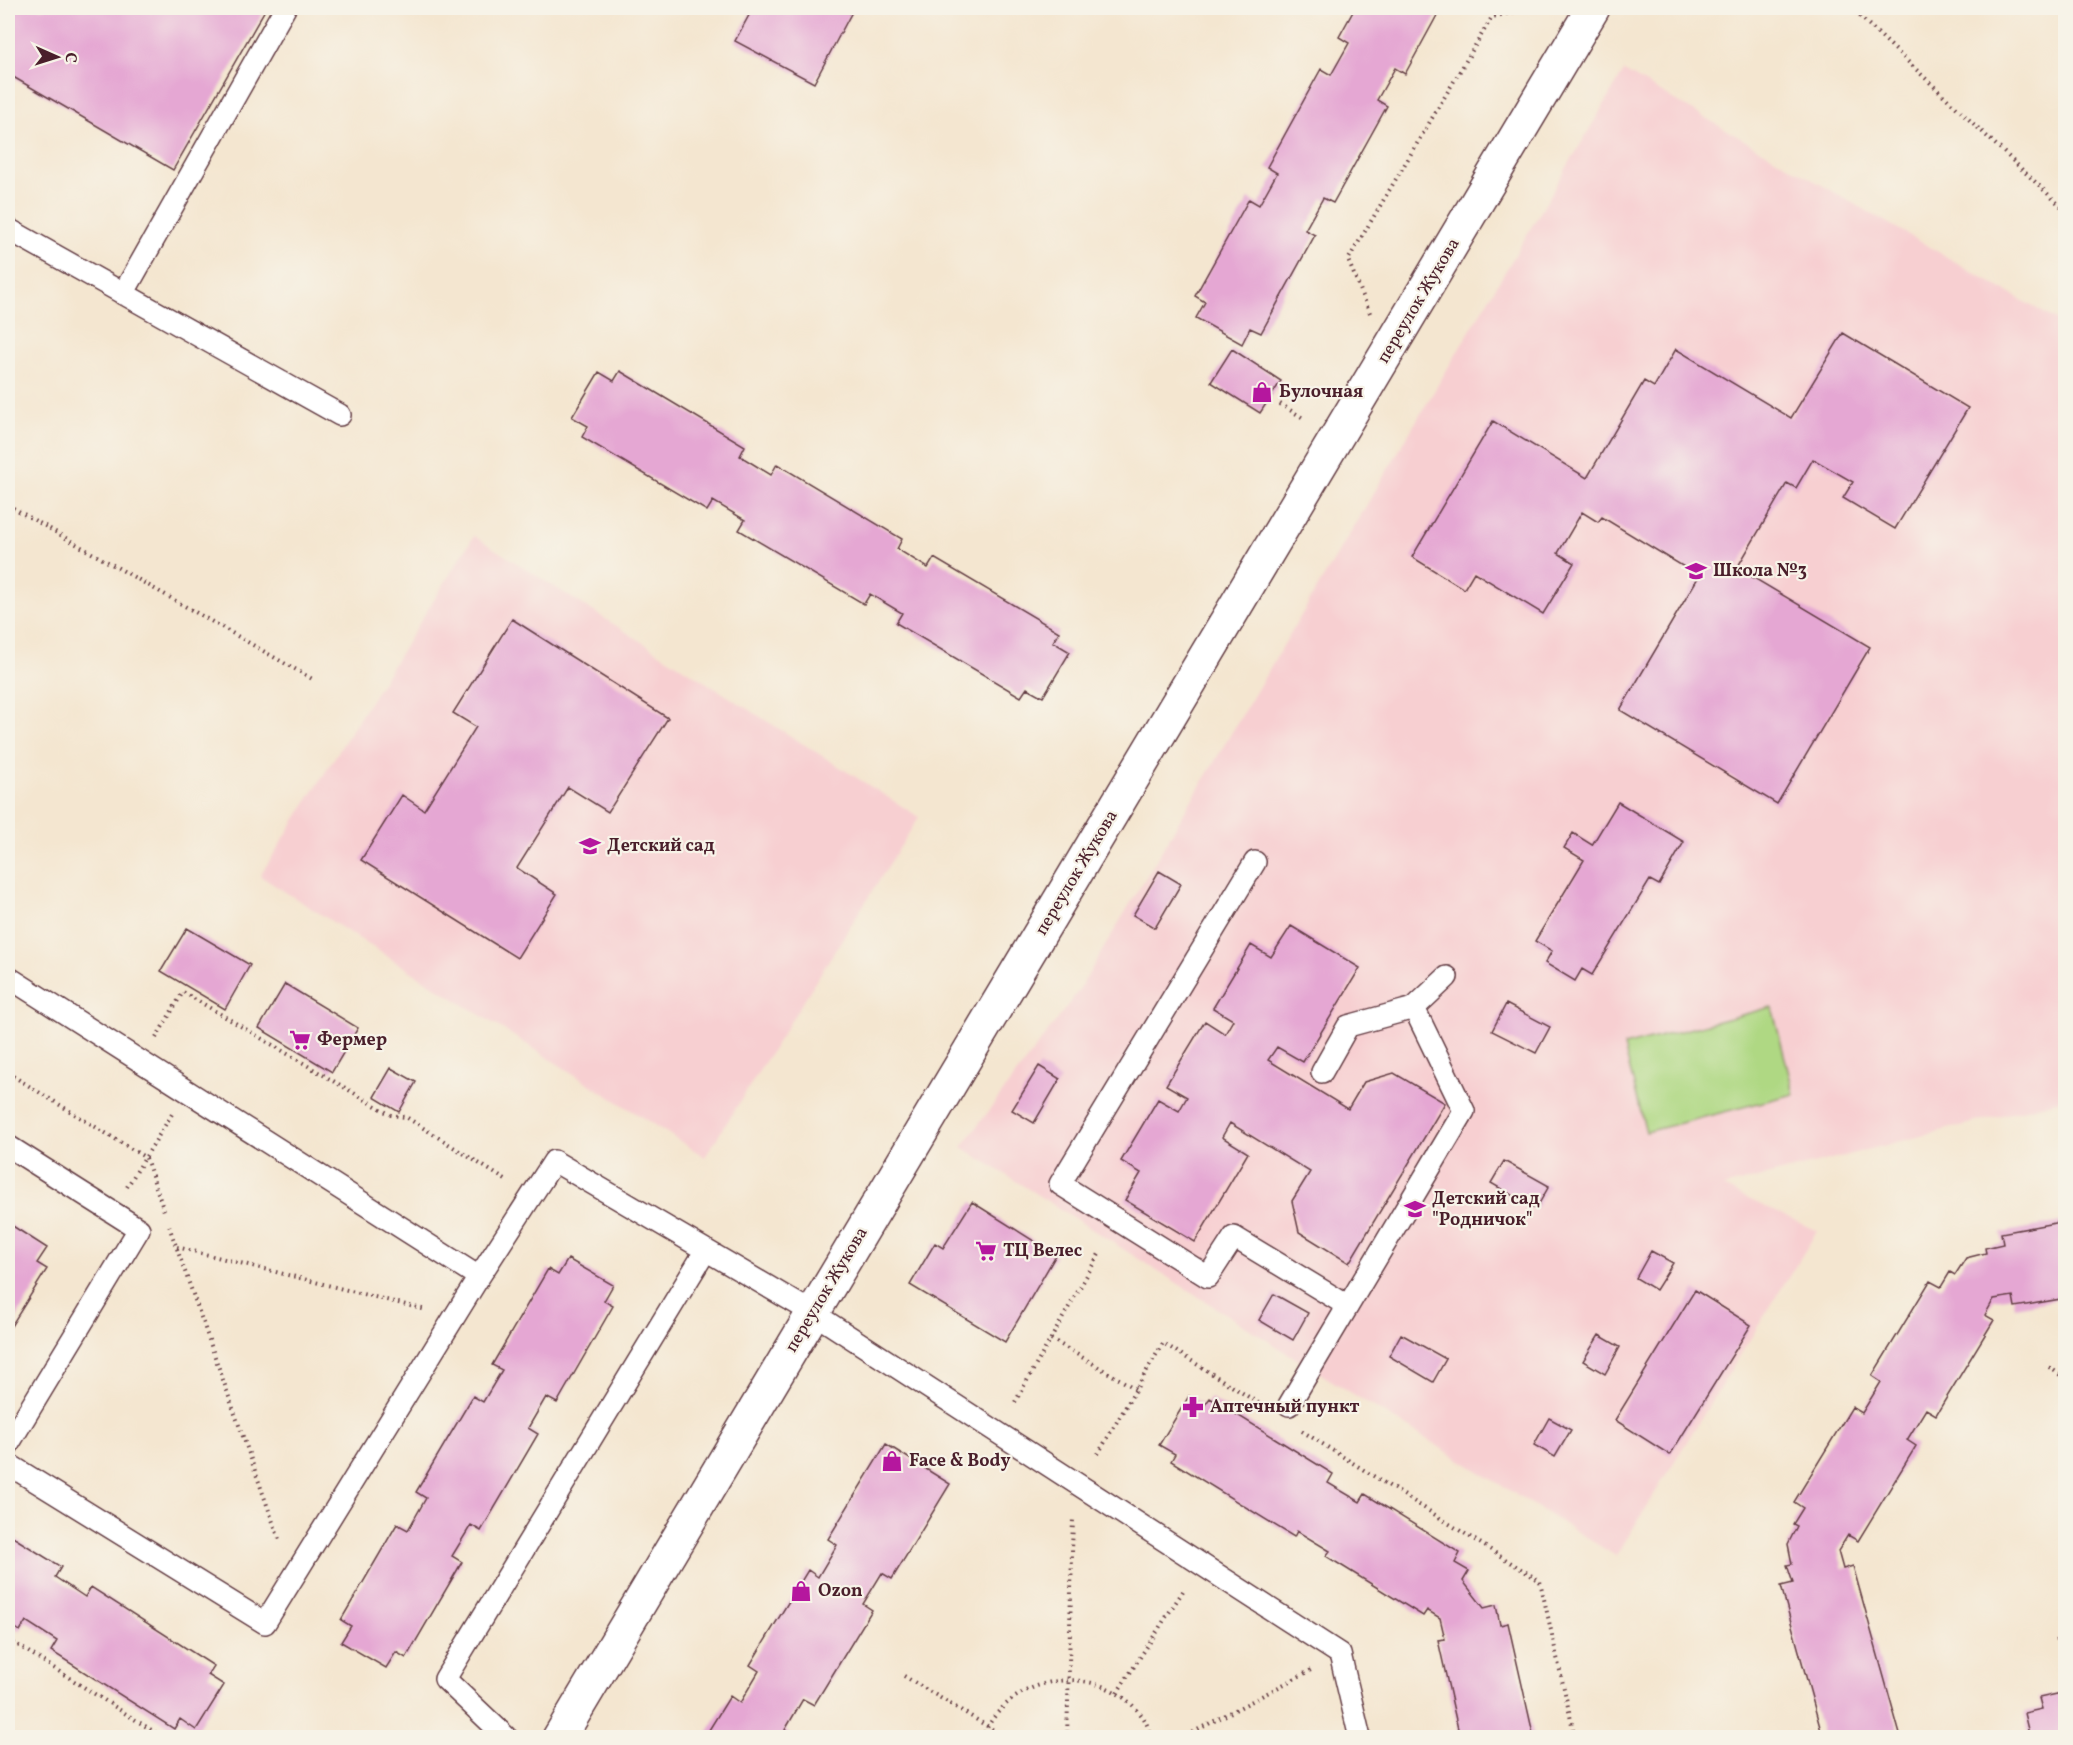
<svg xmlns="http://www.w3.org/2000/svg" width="2073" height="1745" font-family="Vollkorn,serif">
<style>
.built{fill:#f7cfd1}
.pitch{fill:#afd883;stroke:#7c7c57;stroke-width:1.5}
.building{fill:#e5a7d3}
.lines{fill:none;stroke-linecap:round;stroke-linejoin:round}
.lane-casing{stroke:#643d44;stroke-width:24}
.street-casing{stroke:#643d44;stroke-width:36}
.path{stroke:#643d44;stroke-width:4;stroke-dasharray:1.5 4.5;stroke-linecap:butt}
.lane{stroke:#fff;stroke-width:21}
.street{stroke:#fff;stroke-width:33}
.labels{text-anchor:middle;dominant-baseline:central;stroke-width:4.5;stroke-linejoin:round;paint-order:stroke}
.street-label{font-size:18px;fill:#4a1f2b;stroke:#f7f3e8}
.poi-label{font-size:18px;font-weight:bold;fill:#4a1f2b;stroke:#f7f3e8;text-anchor:start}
</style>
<rect width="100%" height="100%" fill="#f7f3e8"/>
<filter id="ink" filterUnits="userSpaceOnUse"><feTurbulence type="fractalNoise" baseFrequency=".0167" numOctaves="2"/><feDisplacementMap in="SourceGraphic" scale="12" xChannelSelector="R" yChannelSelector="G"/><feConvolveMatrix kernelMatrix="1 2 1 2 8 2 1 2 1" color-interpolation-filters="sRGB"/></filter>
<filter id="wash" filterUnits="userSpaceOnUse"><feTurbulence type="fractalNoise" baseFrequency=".008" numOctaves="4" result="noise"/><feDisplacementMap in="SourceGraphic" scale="24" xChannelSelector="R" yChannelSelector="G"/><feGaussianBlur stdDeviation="1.35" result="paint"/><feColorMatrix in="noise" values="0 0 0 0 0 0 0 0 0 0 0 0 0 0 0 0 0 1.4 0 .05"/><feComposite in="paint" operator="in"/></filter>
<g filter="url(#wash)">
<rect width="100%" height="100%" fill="#f4e6d0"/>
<path class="built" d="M1624,71L2065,325V1099L1723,1187L1817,1231L1616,1556L1311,1368L962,1147L1079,990Z
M474,536L919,817L705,1157L260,876Z"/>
<path class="pitch" d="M1772,1007L1794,1094L1646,1132L1624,1046Z"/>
<g id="blocks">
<path class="building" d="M8,8H266L173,170L8,74Z
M753,8H854L814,83L735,41Z
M1355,8H1441L1405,74L1395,68L1377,100L1387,106L1333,203L1323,198L1305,230L1315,235L1261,333L1250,328L1242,344L1196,318L1205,302L1195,296L1249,199L1259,205L1277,173L1267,167L1321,69L1331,75L1349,43L1339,37Z
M1843,333L1968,408L1895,529L1843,498L1853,482L1813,459L1796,488L1787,483L1737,568L1870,647L1777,804L1620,710L1699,576L1602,517L1598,522L1582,512L1558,553L1574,563L1543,614L1474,572L1464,589L1412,557L1493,421L1587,478L1644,381L1654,387L1676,349L1791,418Z
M1232,349L1281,381L1260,413L1211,382Z
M620,371L745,446L740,456L771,475L777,464L902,539L897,549L928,568L934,558L1059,632L1053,642L1070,652L1043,697L1027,688L1021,697L896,623L902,613L870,594L864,604L739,530L745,520L713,501L707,511L582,437L588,426L572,417L599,372L614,381Z
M512,619L668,718L608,812L568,787L517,868L557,894L517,958L361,860L402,795L424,810L476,727L453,713Z
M1618,802L1684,842L1659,885L1650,880L1592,975L1582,969L1575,981L1545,963L1552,951L1535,941L1584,860L1564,848L1573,833L1592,845Z
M1159,871L1181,884L1155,928L1133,915Z
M1291,926L1360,968L1303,1062L1277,1047L1268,1060L1348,1109L1364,1082L1394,1073L1445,1103L1349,1263L1299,1232L1292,1201L1310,1172L1230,1123L1222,1137L1248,1153L1195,1242L1125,1200L1141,1173L1121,1161L1158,1099L1179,1111L1187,1097L1166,1085L1205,1021L1225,1034L1233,1020L1213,1008L1251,945L1271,957Z
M187,928L250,965L225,1009L161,971Z
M285,984L358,1028L332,1072L259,1028Z
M1506,1004L1550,1027L1536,1053L1492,1031Z
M1039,1066L1060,1079L1034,1123L1012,1110Z
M391,1068L416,1082L399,1112L374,1097Z
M1504,1161L1549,1186L1536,1209L1491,1183Z
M972,1202L1056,1255L1005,1342L910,1285L935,1243L943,1248Z
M2066,1221V1298L2015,1307L2013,1296L1994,1299L1985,1315L1994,1320L1936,1415L1926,1409L1907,1440L1916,1446L1858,1541L1848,1535L1838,1551L1843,1569L1853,1566L1901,1738H1823L1781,1586L1793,1583L1787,1565L1792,1564L1788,1544L1797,1526L1793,1524L1803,1508L1794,1502L1852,1407L1862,1413L1881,1382L1872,1376L1930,1281L1941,1287L1950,1272L1955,1275L1966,1258L1986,1253L1985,1248L2003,1244L2001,1233Z
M8,1223L47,1248L37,1263L47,1269L8,1331Z
M1651,1251L1673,1263L1656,1290L1636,1278Z
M568,1259L613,1285L604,1301L613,1306L557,1403L546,1397L528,1428L538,1434L481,1531L471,1525L452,1556L462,1562L406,1658L396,1652L386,1668L341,1642L351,1626L341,1620L397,1524L408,1530L426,1498L416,1492L473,1396L483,1402L502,1370L492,1365L548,1269L558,1275Z
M1695,1290L1751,1325L1670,1455L1615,1420Z
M1274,1294L1308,1313L1293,1340L1259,1320Z
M1401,1334L1446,1359L1433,1382L1389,1356Z
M1599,1335L1620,1347L1605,1374L1583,1361Z
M1189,1396L1204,1406L1210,1398L1333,1474L1328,1483L1360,1502L1365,1494L1460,1553L1455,1563L1469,1571L1463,1581L1484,1608L1496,1605L1500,1625L1508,1623L1534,1738H1460L1438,1640L1445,1639L1440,1618L1427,1610L1423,1616L1326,1556L1330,1551L1297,1531L1294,1537L1171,1461L1175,1454L1159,1445Z
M1549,1418L1571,1430L1555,1457L1534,1445Z
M886,1444L950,1484L892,1579L882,1573L863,1604L872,1610L814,1705L803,1699L785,1730L793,1738H704L730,1696L740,1703L759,1671L750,1665L808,1570L818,1577L837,1545L828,1539Z
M8,1534L61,1567L55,1577L85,1597L91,1587L214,1666L208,1675L224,1685L196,1730L180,1719L174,1729L51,1651L57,1641L26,1621L20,1631L8,1623Z
M2066,1692V1738H2030L2024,1713L2042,1709L2039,1698Z"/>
</g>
</g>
<g filter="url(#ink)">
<use href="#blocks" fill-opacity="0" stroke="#643d44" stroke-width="1.5"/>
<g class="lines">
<defs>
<path id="lane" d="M8,229L340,415
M123,294L285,8
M1255,862L1060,1184L1208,1277L1234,1237L1348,1306
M8,977L479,1277
M1322,1072L1348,1026L1414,1008L1447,977
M8,1146L139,1229L8,1445
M1289,1405L1464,1111L1414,1008
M8,1464L265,1623L479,1277L554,1161L813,1313L1340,1654L1360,1738
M507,1738L445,1679L706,1250"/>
<path id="street" d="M559,1738L1593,8"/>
</defs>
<use href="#lane" class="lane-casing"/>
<use href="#street" class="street-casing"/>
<path class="path" d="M1851,8L2066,211
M1370,313L1348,260L1492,17L1532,8
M1280,404L1305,419
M8,505L314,680
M156,1038L183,992L391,1115L406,1117L507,1181
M8,1073L146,1158L164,1211
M127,1187L172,1114
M169,1226L280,1542
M177,1247L426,1310
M1051,1339L1136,1389
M2049,1367L2066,1379
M1015,1402L1099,1254
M1302,1431L1540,1581L1575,1738
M1098,1454L1163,1343L1260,1404
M8,1639L164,1738
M2056,1641L2066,1625
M904,1676L1007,1738
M1117,1693L1185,1588
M982,1738C1009,1673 1099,1659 1142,1716C1147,1722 1149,1731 1151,1738
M1067,1738L1073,1517
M1182,1738L1311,1670"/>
<use href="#lane" class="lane"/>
<use href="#street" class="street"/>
</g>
</g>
<defs>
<symbol id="shop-bare" viewBox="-9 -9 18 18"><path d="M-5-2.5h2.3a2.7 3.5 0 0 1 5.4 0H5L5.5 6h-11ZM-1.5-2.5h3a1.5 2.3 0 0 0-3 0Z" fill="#b5179e" stroke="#f7f3e8" stroke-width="2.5" paint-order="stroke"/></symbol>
<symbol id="school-bare" viewBox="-9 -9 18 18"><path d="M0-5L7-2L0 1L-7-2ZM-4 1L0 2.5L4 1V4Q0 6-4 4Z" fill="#b5179e" stroke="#f7f3e8" stroke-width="2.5" paint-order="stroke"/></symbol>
<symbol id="supermarket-bare" viewBox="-9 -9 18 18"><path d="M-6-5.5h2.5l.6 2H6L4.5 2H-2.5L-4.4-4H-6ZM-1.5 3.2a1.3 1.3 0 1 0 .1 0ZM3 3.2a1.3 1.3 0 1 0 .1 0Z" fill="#b5179e" stroke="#f7f3e8" stroke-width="2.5" paint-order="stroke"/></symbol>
<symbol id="pharmacy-bare" viewBox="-9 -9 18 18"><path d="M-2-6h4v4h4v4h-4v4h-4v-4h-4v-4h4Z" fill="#b5179e" stroke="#f7f3e8" stroke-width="2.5" paint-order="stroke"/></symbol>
</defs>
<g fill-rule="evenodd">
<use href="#shop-bare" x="1247" y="377" width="30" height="30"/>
<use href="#school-bare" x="1681" y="556" width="30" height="30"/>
<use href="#school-bare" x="575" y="831" width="30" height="30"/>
<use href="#supermarket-bare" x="285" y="1025" width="30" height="30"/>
<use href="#school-bare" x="1400" y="1194" width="30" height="30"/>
<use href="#supermarket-bare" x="971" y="1236" width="30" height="30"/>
<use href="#pharmacy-bare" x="1178" y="1392" width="30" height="30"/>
<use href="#shop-bare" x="877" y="1446" width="30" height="30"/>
<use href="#shop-bare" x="786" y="1576" width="30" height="30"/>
</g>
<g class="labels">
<g class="street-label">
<text transform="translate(1419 301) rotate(-59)">переулок Жукова</text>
<text transform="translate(1077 873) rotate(-59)">переулок Жукова</text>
<text transform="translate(827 1290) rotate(-59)">переулок Жукова</text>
</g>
<g class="poi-label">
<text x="1279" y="392">Булочная</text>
<text x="1713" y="571">Школа №3</text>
<text x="607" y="846">Детский сад</text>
<text x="317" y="1040">Фермер</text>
<text x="1432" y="1199">Детский сад<tspan x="1432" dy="21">"Родничок"</tspan></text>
<text x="1003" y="1251">ТЦ Велес</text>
<text x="1210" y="1407">Аптечный пункт</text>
<text x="909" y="1461">Face &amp; Body</text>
<text x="818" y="1591">Ozon</text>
</g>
</g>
<rect width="2073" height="1745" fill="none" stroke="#f7f3e8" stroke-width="30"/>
<g transform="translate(57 57) rotate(93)" stroke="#f7f3e8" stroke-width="4.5" paint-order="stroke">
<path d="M0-4.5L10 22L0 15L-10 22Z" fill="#4a1f2b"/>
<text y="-9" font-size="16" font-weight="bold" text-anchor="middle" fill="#4a1f2b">С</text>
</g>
</svg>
